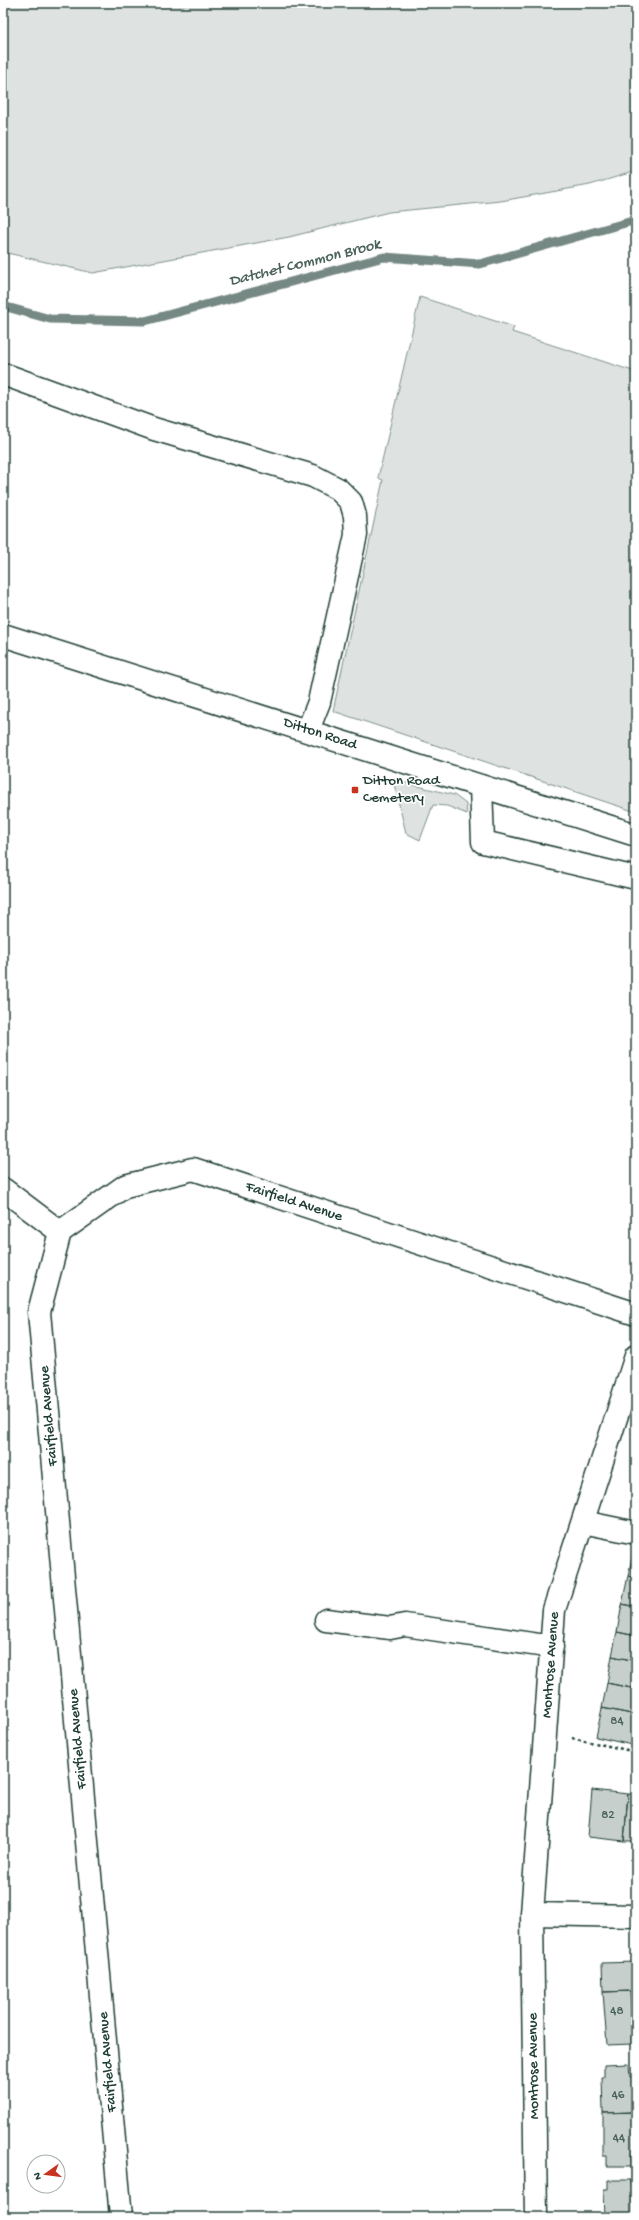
<svg xmlns="http://www.w3.org/2000/svg" width="639" height="2220" font-family="'Gochi Hand',sans-serif">
<style>
.green{fill:#dee3e2;stroke:#7e908b}
.lines{fill:none;stroke-linecap:round;stroke-linejoin:round}
.stream{stroke:#758883;stroke-width:9}
.building{fill:#c7cfcc;stroke:#1f3d34}
.minor-casing{stroke:#1f3d34;stroke-width:25}
.path{stroke:#1f3d34;stroke-width:2.5;stroke-dasharray:3 3;stroke-linecap:butt}
.minor{stroke:#fff;stroke-width:22}
.poi-dot{fill:#c8321e;stroke:#fff;stroke-width:1.5}
.labels{text-anchor:middle;dominant-baseline:central;stroke-width:3.5;stroke-linejoin:round;paint-order:stroke}
.number-label{font-size:13px;fill:#49625a}
.street-label{font-size:15px;fill:#1f3d34;stroke:#fff}
.poi-label{font-size:15px;fill:#1f3d34;stroke:#fff;text-anchor:start}
.water-label{font-size:16px;font-style:italic;fill:#4a625b;stroke:#fff}
</style>
<rect width="100%" height="100%" fill="#fff"/>
<filter id="ink" filterUnits="userSpaceOnUse"><feTurbulence type="fractalNoise" baseFrequency=".025" numOctaves="2"/><feDisplacementMap in="SourceGraphic" scale="8" xChannelSelector="R" yChannelSelector="G"/><feConvolveMatrix kernelMatrix="1 2 1 2 8 2 1 2 1" color-interpolation-filters="sRGB"/></filter>
<g filter="url(#ink)">
<path class="green" d="M3,3H636V171L590,185L501,201L389,212L289,237L93,273L3,252Z
M420,297L514,327L512,332L636,372V812L333,711L383,480L378,478Z
M393,780L454,795L466,804L467,814L447,806L433,805L420,840L406,833Z"/>
<g class="lines">
<path class="stream" d="M3,306L50,319L145,321L384,257L480,264L636,220"/>
</g>
<path class="building" d="M634,1548H636V1578L628,1576Z
M628,1576L636,1578V1607L622,1604Z
M622,1604L636,1607V1636L617,1632Z
M617,1632L636,1636V1661L612,1656Z
M612,1656L636,1661V1689L607,1683Z
M607,1683L636,1689V1715L602,1708Z
M602,1708L636,1715L632,1745L596,1737Z
M592,1790L628,1794L624,1841L588,1837Z
M628,1794H636V1841H624Z
M636,1962V1991L603,1992L602,1963Z
M630,1991L632,2044L607,2045L603,1992Z
M629,2064L630,2077H633V2112L603,2113L602,2077H604V2065Z
M633,2112L636,2148L635,2155H631L632,2166H607V2156H603V2113Z
M608,2180H631L632,2188L635,2189L636,2217H605L604,2189H608Z"/>
<g class="lines">
<defs>
<path id="minor" d="M3,374L154,429L313,476L338,489L351,502L355,516L356,535L319,702L308,730
M3,635L636,835
M481,786L483,842L636,878
M3,1189L60,1232
M583,1522L636,1533
M326,1620L390,1628L405,1625L552,1647
M532,1914L636,1916
M121,2217L39,1312L60,1232L125,1186L193,1169L636,1314
M536,2217L532,1914L554,1610L636,1356"/>
</defs>
<use href="#minor" class="minor-casing"/>
<path class="path" d="M572,1738L636,1752"/>
<use href="#minor" class="minor"/>
</g>
</g>
<rect class="poi-dot" x="351" y="786" width="8" height="8" rx="2"/>
<g class="labels">
<g class="number-label">
<text x="617" y="1721">84</text>
<text x="608" y="1815">82</text>
<text x="617" y="2011">48</text>
<text x="618" y="2095">46</text>
<text x="619" y="2138">44</text>
</g>
<g class="street-label">
<text transform="translate(320 734) rotate(18)">Ditton Road</text>
<text transform="translate(294 1202) rotate(18)">Fairfield Avenue</text>
<text transform="translate(49 1416) rotate(-95)">Fairfield Avenue</text>
<text transform="translate(551 1665) rotate(-86)">Montrose Avenue</text>
<text transform="translate(78 1739) rotate(-95)">Fairfield Avenue</text>
<text transform="translate(108 2062) rotate(-95)">Fairfield Avenue</text>
<text transform="translate(534 2066) rotate(-91)">Montrose Avenue</text>
</g>
<g class="poi-label">
<text x="363" y="781">Ditton Road<tspan x="363" dy="17">Cemetery</tspan></text>
</g>
<g class="water-label">
<text transform="translate(305 264) rotate(-14)">Datchet Common Brook</text>
</g>
</g>
<rect width="639" height="2220" fill="none" stroke="#fff" stroke-width="16"/>
<rect x="8" y="8" width="623" height="2204" fill="none" stroke="#1f3d34" stroke-width="1.5" filter="url(#ink)"/>
<g transform="translate(46 2174) rotate(256)"><circle r="19" fill="#ffffff" stroke="#a5b1ae"/>
<path d="M0-3L7 15L0 10L-7 15Z" fill="#c8321e"/>
<text y="-6" font-size="11" font-weight="bold" text-anchor="middle" fill="#1f3d34">N</text>
</g>
</svg>
